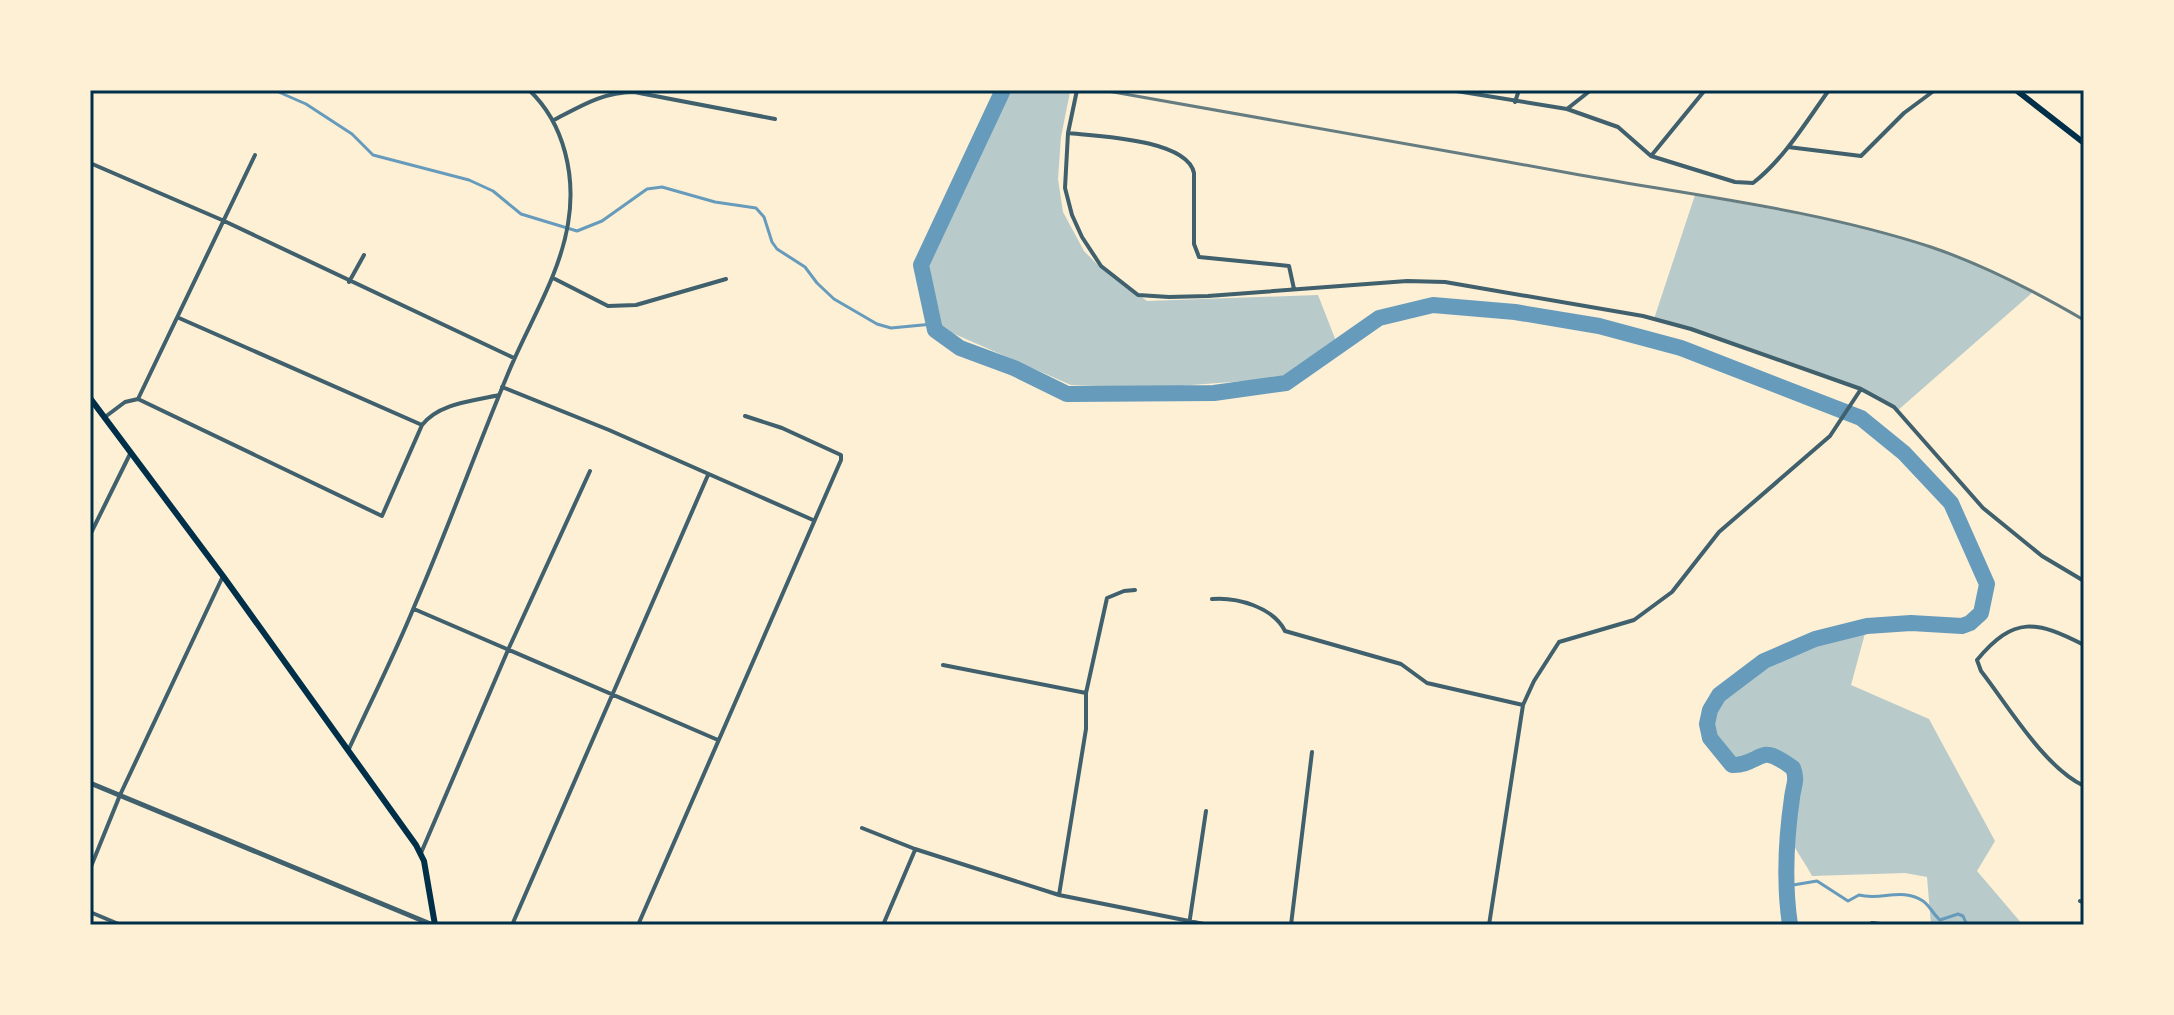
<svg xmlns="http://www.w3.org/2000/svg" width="2174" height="1015" font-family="'Open Sans',sans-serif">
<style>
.green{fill:#b9caca}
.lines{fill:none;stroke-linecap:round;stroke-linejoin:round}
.stream{stroke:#669bbc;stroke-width:3}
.river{stroke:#669bbc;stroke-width:16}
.minor{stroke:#3f606c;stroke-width:4}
.tertiary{stroke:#3f606c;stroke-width:5}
.secondary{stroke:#003049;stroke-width:6}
.primary{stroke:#003049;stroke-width:6}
.rail{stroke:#657d81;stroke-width:3}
.neatline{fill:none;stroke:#003049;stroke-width:3}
</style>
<rect width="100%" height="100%" fill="#fdf0d5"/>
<path class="green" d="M1011,90L1070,92L1061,137L1058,179L1063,212L1084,251L1099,266L1147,301L1318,295L1336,341L1284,378L1151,388L1071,385L943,329L928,263Z
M1695,195C1774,210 1854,222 1931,248C1966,259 2000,277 2033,292L1897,411C1823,366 1736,345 1654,319Z
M1867,626L1851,685L1929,719L1995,841L1977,871L2023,925H1931L1927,877L1905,873L1812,876C1806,863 1790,845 1790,831C1789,811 1799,785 1793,768C1787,764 1777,756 1769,755C1760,753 1749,766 1732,765C1650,685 1811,640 1867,626Z"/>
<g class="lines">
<path class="stream" d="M274,90L306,104L352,134L373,155L469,180L493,191L521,214L577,231L602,221L647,189L662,187L715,202L756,208L764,217L772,242L777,249L805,267L817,283L834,299L877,324L891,328L933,324
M1787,886L1817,881L1848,901L1859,895C1881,901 1902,887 1923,901C1930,906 1933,914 1940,920L1958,914L1963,916L1967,925"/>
<path class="river" d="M1003,90L921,265L935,330L960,348L1014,368L1067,394L1214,393L1286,383L1379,318L1433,305L1515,312L1599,326L1681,348L1861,418L1904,453L1951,503L1987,584L1981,613L1970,623L1962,626L1911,623L1867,626L1815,639L1764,661L1719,695L1710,710L1707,724L1710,738L1732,765C1749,766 1760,753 1769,755C1777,756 1787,764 1793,768C1798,781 1793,786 1792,798C1786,839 1784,884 1790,925"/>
<path class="minor" d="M1077,90L1068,133L1065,188L1072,215L1082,237L1101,266L1138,295L1169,297L1208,296L1407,281L1445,282L1643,316L1691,329L1861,389L1894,407L1983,508L2042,556L2084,581
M1450,90L1567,109L1618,127L1651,156L1735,182L1753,183C1784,159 1806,122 1829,90
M1515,102L1519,90
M1567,109L1591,90
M554,120C581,106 603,92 634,92L775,119
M1068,133C1096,136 1187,139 1194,173V244L1199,257L1289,266L1294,289
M1788,147L1861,156L1904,113L1935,90
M1651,156L1705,90
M90,163L222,220L514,358
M553,278L608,306L636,305L726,279
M349,282L364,255
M179,318L422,425
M502,387L609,430L813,520
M138,399L382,516L422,425C439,403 473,401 499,395
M105,417L125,402L138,399L255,155
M90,535L131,452
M1212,599C1237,597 1273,607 1285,631L1401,664L1427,683L1523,705
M414,609L718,740
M2084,645C2037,621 2014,615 1977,660L1981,671C2009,707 2044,767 2084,786
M943,665L1086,693
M348,751C370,703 394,656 414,607C447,531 475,453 507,376C527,326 559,278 568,224C576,177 565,124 529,90
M862,828L915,849L1059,895L1209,925
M421,853L508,650L590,471
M90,869L120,795L223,576
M1059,895L1086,729V693L1107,598L1124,591L1135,590
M2080,901L2084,903
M90,912L121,925
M512,925L708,475
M638,925L841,460V455L782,428L745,416
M883,925L915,850
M1189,925L1206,811
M1291,925L1312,752
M1489,925L1523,705L1534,681L1559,642L1634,620L1672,592L1719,532L1830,436L1861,389
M1870,925L1872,923L1890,925"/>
<path class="tertiary" d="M90,783L433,925"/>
<path class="secondary" d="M90,398L223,576L416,845L424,861L435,925"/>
<path class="primary" d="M2016,90L2084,143"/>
<path class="rail" d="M1102,90C1262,118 1421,146 1580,175C1697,196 1818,210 1931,247C1984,265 2036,292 2084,320"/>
</g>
<rect width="2174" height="1015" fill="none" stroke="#fdf0d5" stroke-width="184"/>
<rect x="92" y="92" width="1990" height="831" class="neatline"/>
</svg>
